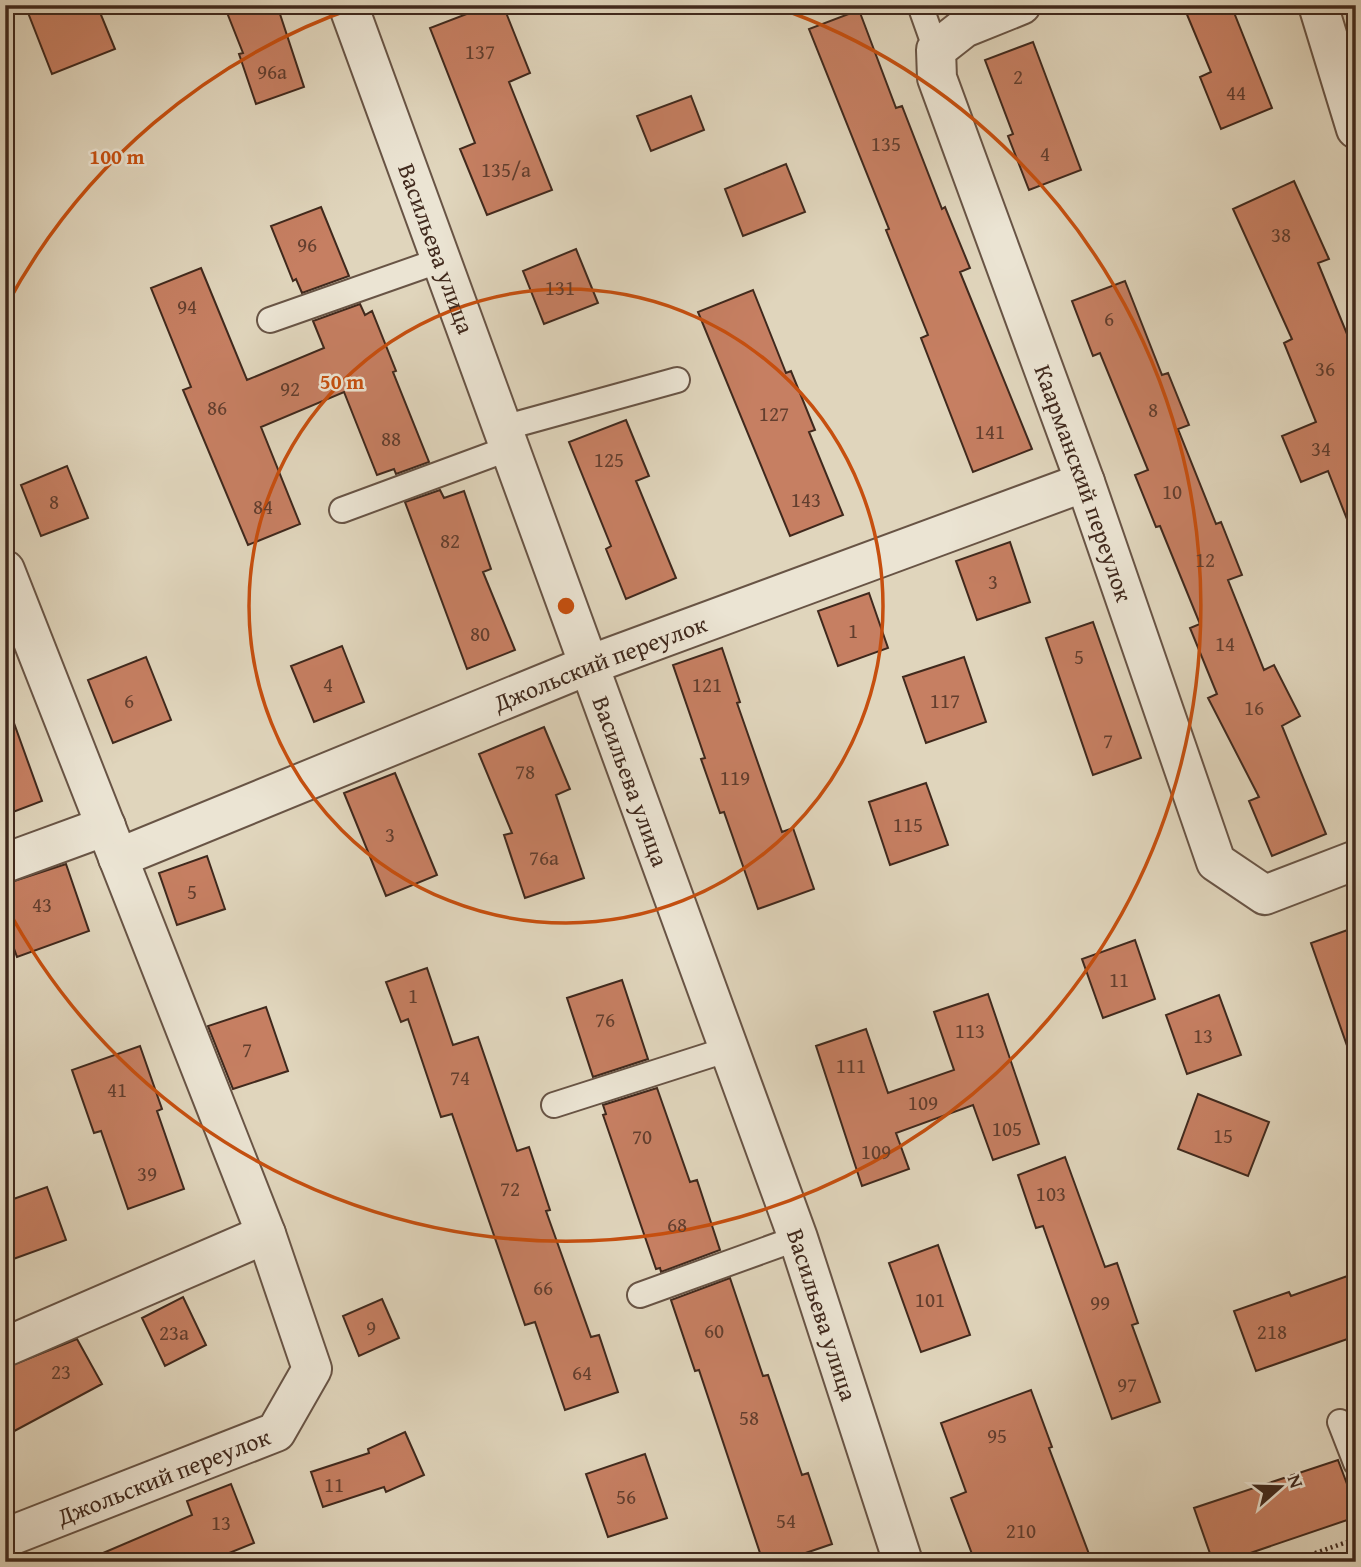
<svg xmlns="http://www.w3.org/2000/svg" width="1361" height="1567" font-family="'Gentium Book Plus',serif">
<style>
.building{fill:#c67f62;stroke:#40291d;stroke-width:2}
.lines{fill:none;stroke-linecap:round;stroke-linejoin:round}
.service-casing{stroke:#685445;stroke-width:28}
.minor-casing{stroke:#685445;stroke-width:42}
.path{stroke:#40291d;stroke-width:4.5;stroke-dasharray:2 3.5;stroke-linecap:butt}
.service{stroke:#ebe4d3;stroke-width:24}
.minor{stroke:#ebe4d3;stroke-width:38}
.ring{fill:none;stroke:#c64f0f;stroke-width:3.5}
.labels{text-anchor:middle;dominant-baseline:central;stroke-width:5;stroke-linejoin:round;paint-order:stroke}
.number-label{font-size:21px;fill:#623e2e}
.street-label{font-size:24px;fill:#40291d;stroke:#ebe4d3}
.centre{fill:#c64f0f;stroke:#ebe4d3;stroke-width:3.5}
.ring-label{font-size:21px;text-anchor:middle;font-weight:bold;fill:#c64f0f;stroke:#ebe4d3;stroke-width:5;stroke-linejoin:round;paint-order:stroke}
</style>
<rect width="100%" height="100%" fill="#e0d5bc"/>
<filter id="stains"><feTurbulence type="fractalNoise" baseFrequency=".00286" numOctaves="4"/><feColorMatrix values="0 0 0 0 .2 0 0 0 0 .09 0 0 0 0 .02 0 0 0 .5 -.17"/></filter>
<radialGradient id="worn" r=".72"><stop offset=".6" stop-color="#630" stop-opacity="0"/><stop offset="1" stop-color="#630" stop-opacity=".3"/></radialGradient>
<path class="building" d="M25,5H97L115,49L52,74Z
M224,5H277L304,87L256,104L239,54L243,53Z
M490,5H503L530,73L509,82L552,190L487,215L460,149L475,143L430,28Z
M1183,5H1231L1272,108L1221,129L1200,77L1211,72Z
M859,10L896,108L902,106L942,209L945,207L970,268L960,272L1032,449L973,472L921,338L928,335L886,230L889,229L809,29Z
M1033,42L1081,170L1029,190L1008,136L1013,134L985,60Z
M691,96L704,130L651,151L637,116Z
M786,164L805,212L743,236L725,189Z
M1294,181L1329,259L1318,263L1356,356L1354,537L1328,471L1301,482L1282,436L1316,422L1284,343L1292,339L1233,209Z
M321,207L349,276L302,293L296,279L293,281L271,226Z
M576,249L598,303L544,324L523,271Z
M201,268L247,380L324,348L313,321L360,304L365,315L372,311L396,371L393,372L429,462L396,474L394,469L377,475L344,392L261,427L300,524L248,545L183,390L191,387L151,288Z
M1125,281L1162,375L1168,373L1189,425L1178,429L1216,524L1221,522L1242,575L1228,580L1264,670L1274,665L1300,716L1282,726L1326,834L1272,856L1249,801L1259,797L1208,698L1217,694L1190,628L1200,624L1160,526L1156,527L1135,475L1148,470L1100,353L1093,356L1072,301Z
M753,290L786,373L791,371L815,430L809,432L843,515L790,536L698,312Z
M626,420L649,476L636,481L676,578L626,599L606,549L611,546L569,442Z
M67,466L88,518L41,536L21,485Z
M440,490L444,498L464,491L491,569L483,572L515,650L467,669L405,502Z
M1010,542L1030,602L977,620L956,561Z
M869,593L888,648L838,666L818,611Z
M1093,622L1141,758L1093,775L1046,638Z
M342,646L364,702L314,722L291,666Z
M722,648L740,702L737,703L782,832L793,828L814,889L758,909L724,812L720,813L701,759L705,758L673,665Z
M146,657L171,720L113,743L88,680Z
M964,657L986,722L926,743L903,677Z
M5,712H10L42,801L5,815Z
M544,727L570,789L556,795L584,878L525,898L504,835L512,833L479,754Z
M395,773L437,875L386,896L344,793Z
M926,783L948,845L890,865L869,802Z
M207,856L225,909L177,925L159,873Z
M66,864L89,931L17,957L5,923V884Z
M1356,927V1056L1351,1057L1311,943Z
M1135,940L1155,999L1103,1018L1082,959Z
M427,968L453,1045L478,1037L517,1151L529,1147L550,1210L546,1211L591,1337L599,1335L618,1392L565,1410L535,1322L525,1325L452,1114L441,1117L408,1019L401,1022L386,982Z
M622,980L648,1059L593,1077L567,998Z
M988,994L1039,1144L993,1160L973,1105L896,1133L909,1169L862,1186L816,1046L866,1029L888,1093L954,1070L934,1012Z
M1219,995L1241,1055L1187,1074L1166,1015Z
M266,1007L288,1071L233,1089L208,1026Z
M140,1046L162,1109L157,1111L184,1189L128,1209L101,1131L94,1133L72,1070Z
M657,1088L690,1182L697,1180L720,1250L661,1272L660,1268L656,1269L603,1115L606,1114L603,1105Z
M1198,1094L1269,1122L1248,1176L1178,1149Z
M1065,1157L1105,1267L1117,1263L1138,1323L1132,1325L1160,1402L1112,1419L1043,1226L1036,1228L1018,1175Z
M47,1187L66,1240L5,1262V1202Z
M938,1245L970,1335L921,1352L889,1263Z
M1356,1273V1336L1256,1371L1234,1311L1289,1292L1291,1296Z
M730,1278L763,1376L768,1375L802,1475L808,1473L832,1544L779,1562H763L699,1370L695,1371L671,1300Z
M183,1297L206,1345L165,1366L142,1318Z
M382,1299L399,1338L359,1356L343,1316Z
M77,1339L102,1384L5,1436V1368Z
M1031,1390L1052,1447L1049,1448L1092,1562H975L951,1498L966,1492L941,1423Z
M405,1432L424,1475L386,1492L384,1487L323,1507L311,1472L369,1453L368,1449Z
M645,1454L667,1518L608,1537L586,1474Z
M1338,1460L1356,1508V1517L1224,1562H1213L1194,1508Z
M231,1484L254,1543L207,1562H82L192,1515L187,1501Z"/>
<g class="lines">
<defs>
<path id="service" d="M920,5L936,50
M270,320L441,260
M503,428L677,380
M342,510L510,448
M554,1105L729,1049
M640,1295L798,1238
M1340,1422L1356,1463"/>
<g id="minor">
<path id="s1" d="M348,5L798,1238L903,1562"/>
<path id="s2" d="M1021,5L964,28L936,50L937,78L1085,482L1216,862L1265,895L1356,860"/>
<path d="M1318,5L1356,129"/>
<path d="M5,570L266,1234L5,1347"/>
<path id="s3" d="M118,858L589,665L1085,482"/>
<path d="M5,863L106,826"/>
<path id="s4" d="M5,1538L276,1432L312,1369L266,1234"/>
</g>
</defs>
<use href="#service" class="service-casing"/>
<use href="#minor" class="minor-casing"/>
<path class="path" d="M1289,1562L1356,1539"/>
<use href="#service" class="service"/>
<use href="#minor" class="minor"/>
</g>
<g class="ring">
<circle cx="566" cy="606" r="317"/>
<path d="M5 308A635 635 0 0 1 359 6M773 6A635 635 0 1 1 5 904"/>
</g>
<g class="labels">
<g class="number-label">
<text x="480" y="51">137</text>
<text x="272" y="71">96а</text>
<text x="1018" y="76">2</text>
<text x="1236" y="92">44</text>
<text x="886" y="143">135</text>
<text x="1045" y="153">4</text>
<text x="506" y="169">135/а</text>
<text x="1281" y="234">38</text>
<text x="307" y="244">96</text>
<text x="560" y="287">131</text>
<text x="187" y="306">94</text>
<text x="1109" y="318">6</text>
<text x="1325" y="368">36</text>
<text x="290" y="388">92</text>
<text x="217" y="407">86</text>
<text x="1153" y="409">8</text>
<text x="774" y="413">127</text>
<text x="990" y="431">141</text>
<text x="391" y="438">88</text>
<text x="1321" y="448">34</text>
<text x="609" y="459">125</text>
<text x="1172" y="491">10</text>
<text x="806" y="499">143</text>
<text x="54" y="501">8</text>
<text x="263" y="506">84</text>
<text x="450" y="540">82</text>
<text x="1205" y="559">12</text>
<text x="993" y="581">3</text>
<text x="853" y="630">1</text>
<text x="480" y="633">80</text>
<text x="1225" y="643">14</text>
<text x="1079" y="656">5</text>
<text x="328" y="684">4</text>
<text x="707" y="684">121</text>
<text x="129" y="700">6</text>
<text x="945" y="700">117</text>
<text x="1254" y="707">16</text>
<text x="1108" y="740">7</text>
<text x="525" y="771">78</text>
<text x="735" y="777">119</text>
<text x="908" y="824">115</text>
<text x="390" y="834">3</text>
<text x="544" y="857">76а</text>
<text x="192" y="891">5</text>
<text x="42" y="904">43</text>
<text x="1119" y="979">11</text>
<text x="413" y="995">1</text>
<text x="605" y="1019">76</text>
<text x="970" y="1030">113</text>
<text x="1203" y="1035">13</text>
<text x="247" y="1049">7</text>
<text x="851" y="1065">111</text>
<text x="460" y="1077">74</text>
<text x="117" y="1089">41</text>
<text x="923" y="1102">109</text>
<text x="1007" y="1128">105</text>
<text x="1223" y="1135">15</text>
<text x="642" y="1136">70</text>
<text x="876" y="1151">109</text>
<text x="147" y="1173">39</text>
<text x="510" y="1188">72</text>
<text x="1051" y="1193">103</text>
<text x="677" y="1224">68</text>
<text x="543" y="1287">66</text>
<text x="930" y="1299">101</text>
<text x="1100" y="1302">99</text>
<text x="371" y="1327">9</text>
<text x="714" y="1330">60</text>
<text x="1272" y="1331">218</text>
<text x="174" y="1332">23а</text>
<text x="61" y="1371">23</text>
<text x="582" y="1372">64</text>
<text x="1127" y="1384">97</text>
<text x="749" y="1417">58</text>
<text x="997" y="1435">95</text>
<text x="334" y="1484">11</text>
<text x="626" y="1496">56</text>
<text x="786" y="1520">54</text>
<text x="221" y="1522">13</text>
<text x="1021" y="1530">210</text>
</g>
<g class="street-label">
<text stroke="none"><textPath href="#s1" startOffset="259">Васильева улица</textPath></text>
<text stroke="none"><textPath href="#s2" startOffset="556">Каарманский переулок</textPath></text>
<text stroke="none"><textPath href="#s3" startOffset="520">Джольский переулок</textPath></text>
<text stroke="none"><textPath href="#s1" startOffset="826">Васильева улица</textPath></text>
<text stroke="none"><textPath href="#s1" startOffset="1393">Васильева улица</textPath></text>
<text stroke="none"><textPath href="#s4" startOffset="170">Джольский переулок</textPath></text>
</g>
</g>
<circle cx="566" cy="606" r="10" class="centre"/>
<g class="ring-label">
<text x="117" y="164">100 m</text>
<text x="342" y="389">50 m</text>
</g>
<rect width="1361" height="1567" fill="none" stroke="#e0d5bc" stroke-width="28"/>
<rect x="7" y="7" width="1347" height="1553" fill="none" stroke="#40291d" stroke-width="3.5"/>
<rect x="14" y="14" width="1333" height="1539" fill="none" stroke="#40291d" stroke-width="2"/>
<g transform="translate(1280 1487) rotate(70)" stroke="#ebe4d3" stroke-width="5" paint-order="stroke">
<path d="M0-5L12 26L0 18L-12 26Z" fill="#40291d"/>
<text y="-10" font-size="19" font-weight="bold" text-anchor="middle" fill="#40291d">N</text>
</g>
<rect width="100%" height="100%" filter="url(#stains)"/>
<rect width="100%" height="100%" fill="url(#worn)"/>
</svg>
